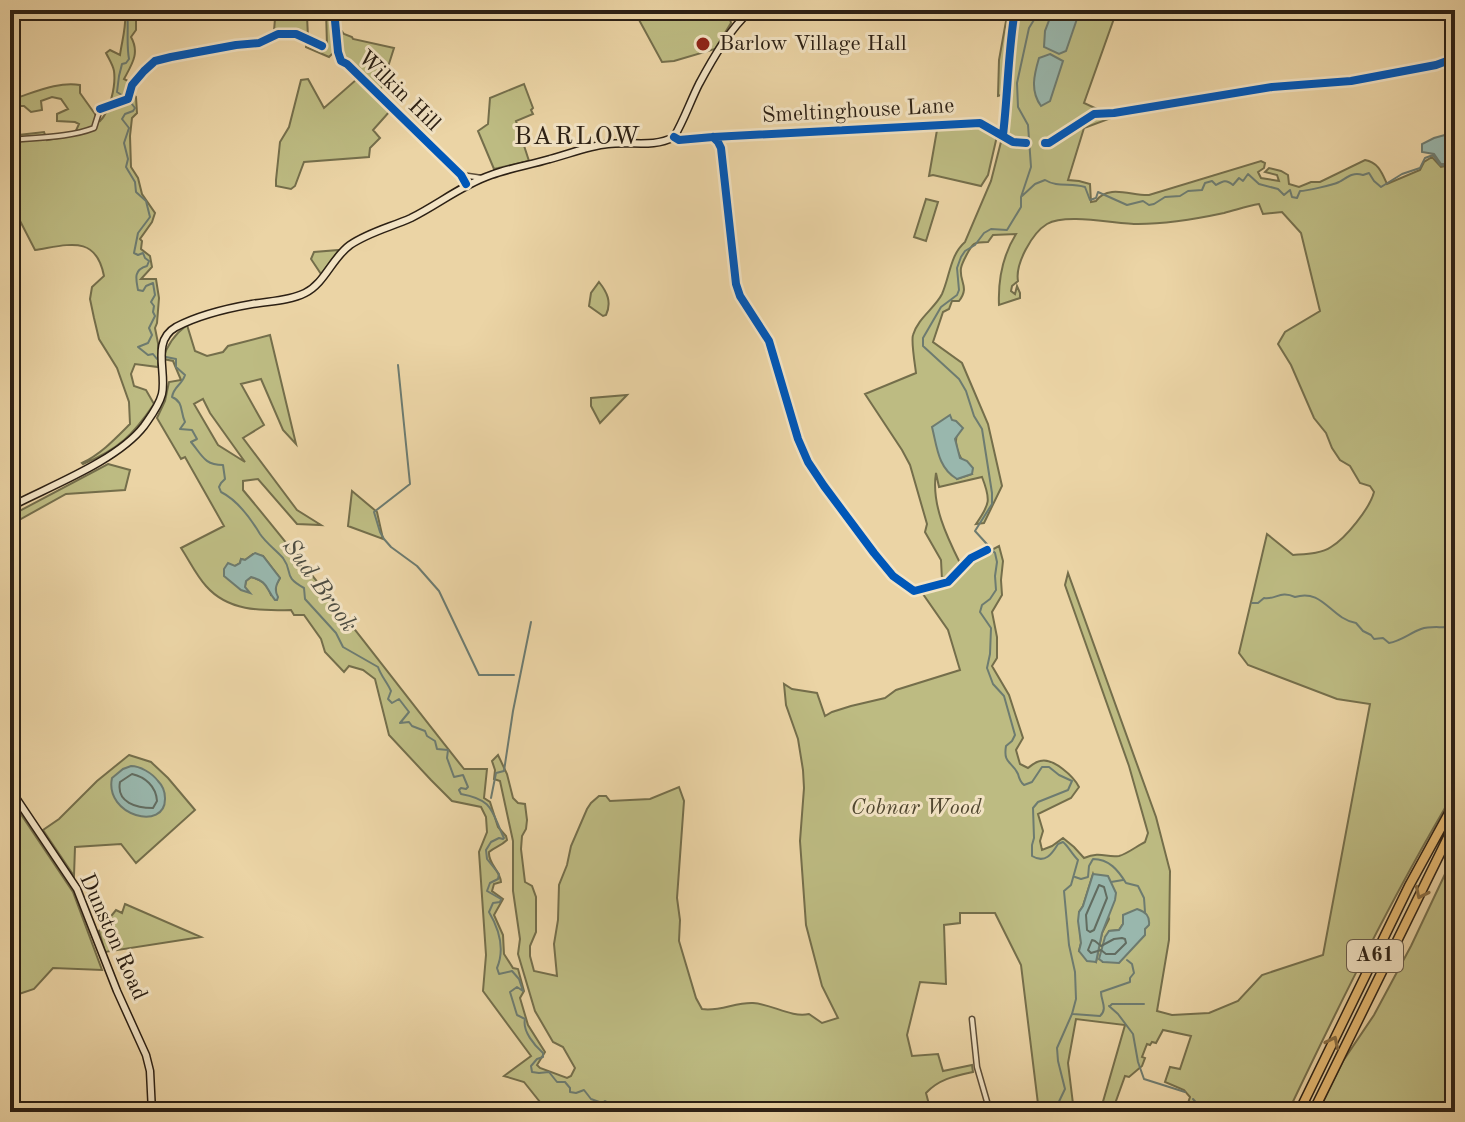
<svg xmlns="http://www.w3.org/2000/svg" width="1465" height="1122" font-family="'Old Standard TT',serif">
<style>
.green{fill:#bdbb82;stroke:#746e4b;stroke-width:2;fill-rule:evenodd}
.water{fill:#99b7ad;stroke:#6d7b70;stroke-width:2}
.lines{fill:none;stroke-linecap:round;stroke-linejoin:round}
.shore{stroke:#626c60;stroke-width:2}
.stream{stroke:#6d7b70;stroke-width:2}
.minor-casing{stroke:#5c4d38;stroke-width:7}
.secondary-casing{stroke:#2c2014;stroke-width:9}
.trunk-casing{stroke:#2c2014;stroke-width:11}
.minor{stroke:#f2e3c4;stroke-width:4}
.secondary{stroke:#f2e3c4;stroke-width:6}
.trunk{stroke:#e6ba72;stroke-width:8}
.cycleway-casing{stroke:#f2e3c4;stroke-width:13}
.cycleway{stroke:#0057b8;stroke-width:8}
.oneway{stroke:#896d43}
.poi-dot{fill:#8f2418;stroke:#f2e3c4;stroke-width:3}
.labels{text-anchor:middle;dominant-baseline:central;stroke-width:6;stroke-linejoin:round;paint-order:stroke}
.shield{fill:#f2e3c4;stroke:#675a49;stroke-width:2}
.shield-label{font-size:20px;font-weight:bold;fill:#2c2014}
.poi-label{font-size:22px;fill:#2c2014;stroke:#f2e3c4;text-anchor:start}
.street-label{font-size:22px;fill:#2c2014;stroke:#f2e3c4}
.park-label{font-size:22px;font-style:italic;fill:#504730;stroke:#f2e3c4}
.water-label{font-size:24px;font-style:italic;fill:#4d4d42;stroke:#f2e3c4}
.quarter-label{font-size:26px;letter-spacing:2px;fill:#2c2014;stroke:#f2e3c4}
</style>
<rect width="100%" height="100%" fill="#ebd4a5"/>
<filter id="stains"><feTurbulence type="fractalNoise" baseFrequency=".0025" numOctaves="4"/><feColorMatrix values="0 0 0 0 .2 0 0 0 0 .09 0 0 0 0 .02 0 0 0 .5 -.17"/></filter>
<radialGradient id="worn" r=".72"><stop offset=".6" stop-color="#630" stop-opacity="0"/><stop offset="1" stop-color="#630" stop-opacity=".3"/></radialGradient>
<path class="green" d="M125,10H136V30L131,37C140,53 132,64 124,79L130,82L129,90L136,97L137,113L132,118L130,136L131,167L138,178L142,194L155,213L152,222L140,239L142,241L141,249L150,256L152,267L141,279H156L159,298L157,323L155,328L158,343V367L135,364L131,374L134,386L146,390L154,404C133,435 119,449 83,464L82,463C101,454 115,439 130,424L129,402L117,368L99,339L94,318L90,299L92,287L104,276C96,234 68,245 35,250L17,215L10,193V136L44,132L47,140L74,135L79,124L75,122L57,121V114L68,109L61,99L52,97L41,101L42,110L31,112L24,106H15L16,98C35,92 60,81 80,85V93L100,121C110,111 116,86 114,71C113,65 109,59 106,53L110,50L120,55C122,40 127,25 125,10Z
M326,10H331L335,51L329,57L306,47L307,37L298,31H274L275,19L307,16L308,37L327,46Z
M637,10H728L731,23L715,49L674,61L662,62L638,18Z
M1008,10H1117L1084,103L1114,117L1084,128L1068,180L1079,181L1090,184L1091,202L1096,201C1108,184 1132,196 1149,195L1261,161L1265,163L1264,168L1258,172L1261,178L1279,181L1277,175L1265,172L1269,168L1281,171L1288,175L1289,184L1299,187L1311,182H1320L1365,160C1378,162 1382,173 1387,184L1420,170L1424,162L1432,157L1441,167L1455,164V791C1393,895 1340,1003 1288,1112H1185L1190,1097L1184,1090L1165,1082L1170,1067L1180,1069L1191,1036L1163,1030L1156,1043L1152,1042L1150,1045L1147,1044L1142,1057L1145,1058L1142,1066L1129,1077L1125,1076L1112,1112H1100L1125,1025L1076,1019L1068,1063L1074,1112H1039L1021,965L995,913H960V923L944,925L946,984L920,982L907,1035L912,1056L938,1054L943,1071L972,1065L973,1072C955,1076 939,1079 926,1093L931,1112H897L890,1108L886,1112H548L524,1082L504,1076L531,1056L483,991L486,955L479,852L487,832L486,817L481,807L452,801L431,780L389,735L375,679L363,670L349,666L344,672L325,652L321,639L304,615H294L291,610C260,611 228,611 206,586C196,575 189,560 181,548L224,526L185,457L181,459L157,418L165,401L169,382L181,380L173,361L163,359C167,345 175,334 187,325L195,351L207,356L223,352L228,346L270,335L296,444L283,430L261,379L241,384L264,425L243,438L297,510L321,525L297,524L258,479L243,481V490C319,581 390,676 464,769H487L484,798L490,802L498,827L506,836L507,840C501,846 495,847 489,852C488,864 500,870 501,882L494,884L492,891L503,899L494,915L503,935L504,954L513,968L518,969L524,991L520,998L528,1025L545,1052L537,1065L540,1068L567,1078L571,1076L575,1068L563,1047L553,1042L535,1011L518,954L520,939L513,891V841L500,781L494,779L495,770L492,761L498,755L507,774L513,798L518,803L525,804L527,820L526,829L522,836L521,849L525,882L532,886L536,897V932L530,946V956L534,971L557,976L554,944L558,920L559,885L567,865L571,846L587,809L591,803L599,796H606L610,801L650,799L679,787L684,801L677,898L680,920L679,941L696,998L702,1009C719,1012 736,1002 753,1003C772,1004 791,1018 809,1014L822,1023L838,1018L822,986L806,925L800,841L804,788L803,770L798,739L786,705L784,684L792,689L817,693L825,716L832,712L851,706L885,698L896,690L960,670L948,630L923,594L924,591L950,585L973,560L999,546L1003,561L1001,580L1002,595L992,612L997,637V658L992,666L1009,695L1023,738L1016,750L1020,764L1028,768C1032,765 1035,762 1040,761C1053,757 1074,777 1079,787L1071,798L1038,814L1043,831L1040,841L1042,850L1052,846L1063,838L1074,847L1084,858C1101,851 1106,858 1119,856C1127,854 1137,846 1145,842L1148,833L1129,766L1065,585L1068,573L1156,817L1170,871L1169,940L1157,1011L1172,1015L1209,1013L1238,1001L1262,975L1323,955L1370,704L1337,699L1248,665L1239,653L1267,534L1293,555C1305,554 1321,554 1331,547C1346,538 1370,508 1374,492L1370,486L1360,483L1350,466L1340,460L1332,448L1326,433L1314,418L1291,365L1278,344L1285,332L1320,311L1301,233L1282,212L1263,214L1259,204C1247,206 1236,210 1224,213C1196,219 1167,224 1138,224C1116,224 1066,213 1047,224C1032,233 1015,264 1018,281L1012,286L1011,291L1015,294L1017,286L1020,293V298L999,305C998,281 1003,255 1016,234L993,235L988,242C984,242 977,242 974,244C970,247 962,263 961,268C959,282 970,287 959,301H952L949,309L943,312L933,342L962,363L988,424L1002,486L984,523L976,524C990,504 991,500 982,477L939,487L936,473C931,504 947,537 960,563L942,580L941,560L925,532L927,524L910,465L902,450L865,394L916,373C915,365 911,341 913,335C918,318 935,308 942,294C950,276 950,255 965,242L991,181L1002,138L1012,145H1023V143L1007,132L1012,92L998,96L999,60ZM203,399L210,413L245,462L218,445L194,404ZM952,420L958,432C951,447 963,462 972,474L957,479ZM253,554L263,556L280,578L276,585V593L271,595C267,584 263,580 251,577L246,581L245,586L235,566L240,563L241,559L245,560ZM1093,874L1109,919L1102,933L1096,962L1079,951L1081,943L1079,912L1083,906ZM1123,924L1134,945L1119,962H1103L1109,931L1119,930Z
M341,30L344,34L352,37L353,39L394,48L380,92L349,62L343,60Z
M308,79L324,108L357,79L390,111L373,130L380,138L370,148L369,157L304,162L295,186L291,189L276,186V180L280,142L289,127L301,80Z
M524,84L533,108L531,110L533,114L516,121L529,161L494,169L478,131L488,124L490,98Z
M981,128L997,136L988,175L981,186L933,175L929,176L937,130Z
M926,199L938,202L926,241L914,237Z
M339,250L321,274L311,259L314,252Z
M599,282C607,292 612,302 606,315L603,316L589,306L591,293Z
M627,395L600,423L591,406V398Z
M108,464L130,470L125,490L66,494L10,525V516Z
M352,491L377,512L383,539L348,526Z
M129,755L151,762L168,778L195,810L136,863L121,844L75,847L74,876L43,830L59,819L97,781Z
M10,798L73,892L102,970L53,968L34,989L10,997Z
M1455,853V1112H1318L1343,1061L1374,1015L1411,946Z
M125,904L201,937L105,952L99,931L116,910L122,913Z"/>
<path class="water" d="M1053,10H1080L1066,51L1059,54L1044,47L1045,31Z
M1050,54L1063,61L1050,101L1041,106C1030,91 1034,75 1039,58Z
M1452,133H1455V164H1441L1434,154L1422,152V144L1434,138Z
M950,415L952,420L956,421L963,428L955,439L960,458L967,461L973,468L972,474L957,479C938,468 937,447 932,427Z
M255,553L263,556L280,578C276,585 274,590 278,597L277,600H275C265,588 269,582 251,577L246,581L245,587L250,593L241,590L224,576V569L228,563L235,566L240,563L241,559L245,560Z
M131,766C140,766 152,773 158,781C162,785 165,792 165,798C166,832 104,816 112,778L123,769Z
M1093,874L1108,876L1116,893L1115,900L1102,933L1096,962L1087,961L1079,951L1081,943L1078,921L1079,912L1083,906Z
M1137,909C1146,912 1150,916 1149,925L1145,929V935L1119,963L1103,962L1099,959L1105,937L1109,931L1119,930L1123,924V915Z"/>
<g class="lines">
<path class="shore" d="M132,774C145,777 156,786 157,801L153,808C137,808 116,803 120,782Z
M1099,885L1104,887L1107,898L1094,930L1090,932L1087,930L1086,915Z
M1122,938L1125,939L1126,943L1115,954H1106L1101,950L1091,953L1088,950L1092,940L1095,941L1101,946L1114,939Z"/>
<path class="stream" d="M127,10C129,27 126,42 129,59L126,63L122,64L119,76L117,92L128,99L135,108L133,111L125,114L122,119L129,128L124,143L128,159L126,167L135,182L136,192L146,201L150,217L138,233L134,253L138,255L143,253L145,258L149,261L147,266C133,270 136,279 138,290L143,291L146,286L153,283L155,295L151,302L154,306L153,312L155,316L149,328L152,335L148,343L138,347L148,355L153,354L157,359L159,358
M1040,10L1029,28L1017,83L1018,107L1028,125L1031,167L1021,197V207L1007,230L991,229L984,233L975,245L965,251L961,257L957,268L959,290L957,295L941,307L923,338V346L959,379L966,391L974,416L982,429L992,493V504L975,531L995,553L997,562L995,576L996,590L990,599L982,605L980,612L991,628L990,654L987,668L993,684L1004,696L1015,735L1012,741L1006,746C1003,764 1012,761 1018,774C1019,778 1020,782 1024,785L1032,782L1042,767H1049L1059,775L1072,781L1068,790L1038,802L1033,808L1034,838L1032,845V856C1045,864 1052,854 1058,844L1063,842C1068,846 1072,854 1078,860L1071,885L1064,891L1069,945L1075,972L1076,999L1072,1014L1057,1048L1058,1061L1065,1089L1054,1112
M1022,196L1035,184L1045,180C1058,188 1071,182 1085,187L1090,200L1096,198L1098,192L1127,205L1143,201L1149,205L1154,204L1165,197L1180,196L1188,191L1202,190L1205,183L1212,181L1216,185C1223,181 1226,179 1233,185L1239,178L1243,181L1248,174L1259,184L1278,189L1284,195L1290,190L1292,197L1297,198L1300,191C1306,191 1333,185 1339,182C1348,177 1352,172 1363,175L1369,173L1374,181L1381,187L1402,174L1420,168L1425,158L1433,155L1440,165L1455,167
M166,357L176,359V367L185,375C182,385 174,386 172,397C184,402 180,412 185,422L180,429L192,430L197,439L191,442C202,455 204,465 223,465L225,479L221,483L219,487L221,492C237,500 251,519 260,534C266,543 276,550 283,558C294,573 282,576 304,588L305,599L336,633L343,647L378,667C381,676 387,682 391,691L388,699L392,703L399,699L409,712L400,723L409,722L412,726L425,731L427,736L435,741L437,749L448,750L447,758L454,777L463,775L468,787L466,789L461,788L459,790L461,794C494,800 491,811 504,838L503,839L499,838L491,842L486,850L487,859L499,874L498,879L490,883L487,891L501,899L500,902L493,903L489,912C499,929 505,949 497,968L499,974L512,971L519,979L523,991L517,987L510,992L517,1015L525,1019C522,1031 535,1046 543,1053V1057L537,1059L531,1066L532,1072L539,1073L549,1072L557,1082H565L570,1088V1092L576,1093L584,1090L591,1099L602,1103L605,1101C619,1110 632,1106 648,1112
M398,365L410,484L374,512L380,532L384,539L391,547L417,566L439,591L479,675H514
M1252,603H1258L1264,598C1276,600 1280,590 1295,597C1323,588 1331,619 1356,623L1363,631L1371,635L1374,639L1383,638L1389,643C1401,641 1410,633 1421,629C1433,625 1443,629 1455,626
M491,798L496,773L504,771L513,711L531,622
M1075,877L1081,879L1088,877L1089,866L1093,859C1109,859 1118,870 1126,883L1138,886L1144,898L1145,912
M1111,882L1123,880
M1109,1006L1118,1014L1133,1034L1138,1062L1144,1079L1185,1092
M1110,1006L1112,1004H1144
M1073,1014L1100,1016C1108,1009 1101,1001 1101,992L1130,982V978L1134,973L1132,964L1127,960
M1193,1099L1204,1112"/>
<defs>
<path id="minor" d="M334,10L338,52L341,61L347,64L461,175L466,184
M674,137L679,140L713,137L980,123L1003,135C1008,93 1008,51 1015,10
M10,140C38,137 68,138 94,128L100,109
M461,175L482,178
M972,1019L977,1067L990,1112"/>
<path id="secondary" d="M10,507C50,486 117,461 144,426C151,416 159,406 162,394C167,372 151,341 176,327C197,316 229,308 252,304C269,301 289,301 305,293C325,283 332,258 350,245C369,232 391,227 411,218C439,204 462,185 491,175C510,168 530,165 550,159C569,154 588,146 608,144C631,141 653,148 674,137C684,120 690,102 699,84C713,58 729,30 751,10
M10,789L77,889L117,991L146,1055L150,1071L152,1112"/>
<path id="trunk" d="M1299,1112L1409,886L1455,802
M1313,1112L1455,823"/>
</defs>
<use href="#minor" class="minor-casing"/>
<use href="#secondary" class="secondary-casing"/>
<use href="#trunk" class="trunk-casing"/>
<use href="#minor" class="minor"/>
<use href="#secondary" class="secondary"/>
<use href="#trunk" class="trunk"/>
<defs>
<path id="cycleway" d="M334,10L338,52L341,61L347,64L461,175L466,184
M100,109L128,99L132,85L144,71L155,61L171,57L236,45L259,43L278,34H296L322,46
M1003,135C1008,93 1008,51 1015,10
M674,137L679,140L713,137L980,123L1013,142L1026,143
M713,137L718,142L721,148L736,284L740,296L769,341L798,439L808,462L824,486L874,553L893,576L914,591L948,582L971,558L987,550
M1045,143H1049L1094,114L1114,113L1272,87L1351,81L1436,65L1455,58"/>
</defs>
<use href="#cycleway" class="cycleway-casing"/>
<use href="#cycleway" class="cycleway"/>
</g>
<defs><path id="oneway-chevron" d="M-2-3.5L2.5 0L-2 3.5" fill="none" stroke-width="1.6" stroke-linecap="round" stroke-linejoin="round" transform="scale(2)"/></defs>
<g class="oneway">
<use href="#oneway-chevron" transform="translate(1421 893) rotate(116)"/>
<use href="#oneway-chevron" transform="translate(1333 1042) rotate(-64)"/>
</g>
<circle class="poi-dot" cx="703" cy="44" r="8"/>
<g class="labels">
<rect class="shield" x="1347" y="940" width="56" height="32" rx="6"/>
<g class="shield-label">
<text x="1375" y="956">A61</text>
</g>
<g class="poi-label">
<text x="719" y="44">Barlow Village Hall</text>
</g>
<g class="street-label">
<text transform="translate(399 91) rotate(44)">Wilkin Hill</text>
<text transform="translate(858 111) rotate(-3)">Smeltinghouse Lane</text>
<text transform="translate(113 937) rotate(66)">Dunston Road</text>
</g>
<g class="park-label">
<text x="916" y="808">Cobnar Wood</text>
</g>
<g class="water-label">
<text transform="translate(319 586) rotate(54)">Sud Brook</text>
</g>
<g class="quarter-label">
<text x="578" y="137">BARLOW</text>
</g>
</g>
<rect width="1465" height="1122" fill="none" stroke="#ebd4a5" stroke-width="40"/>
<rect x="12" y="12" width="1441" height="1098" fill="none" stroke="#2c2014" stroke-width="4"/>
<rect x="20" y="20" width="1425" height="1082" fill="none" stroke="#2c2014" stroke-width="2"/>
<rect width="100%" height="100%" filter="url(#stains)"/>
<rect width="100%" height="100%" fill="url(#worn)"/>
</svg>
